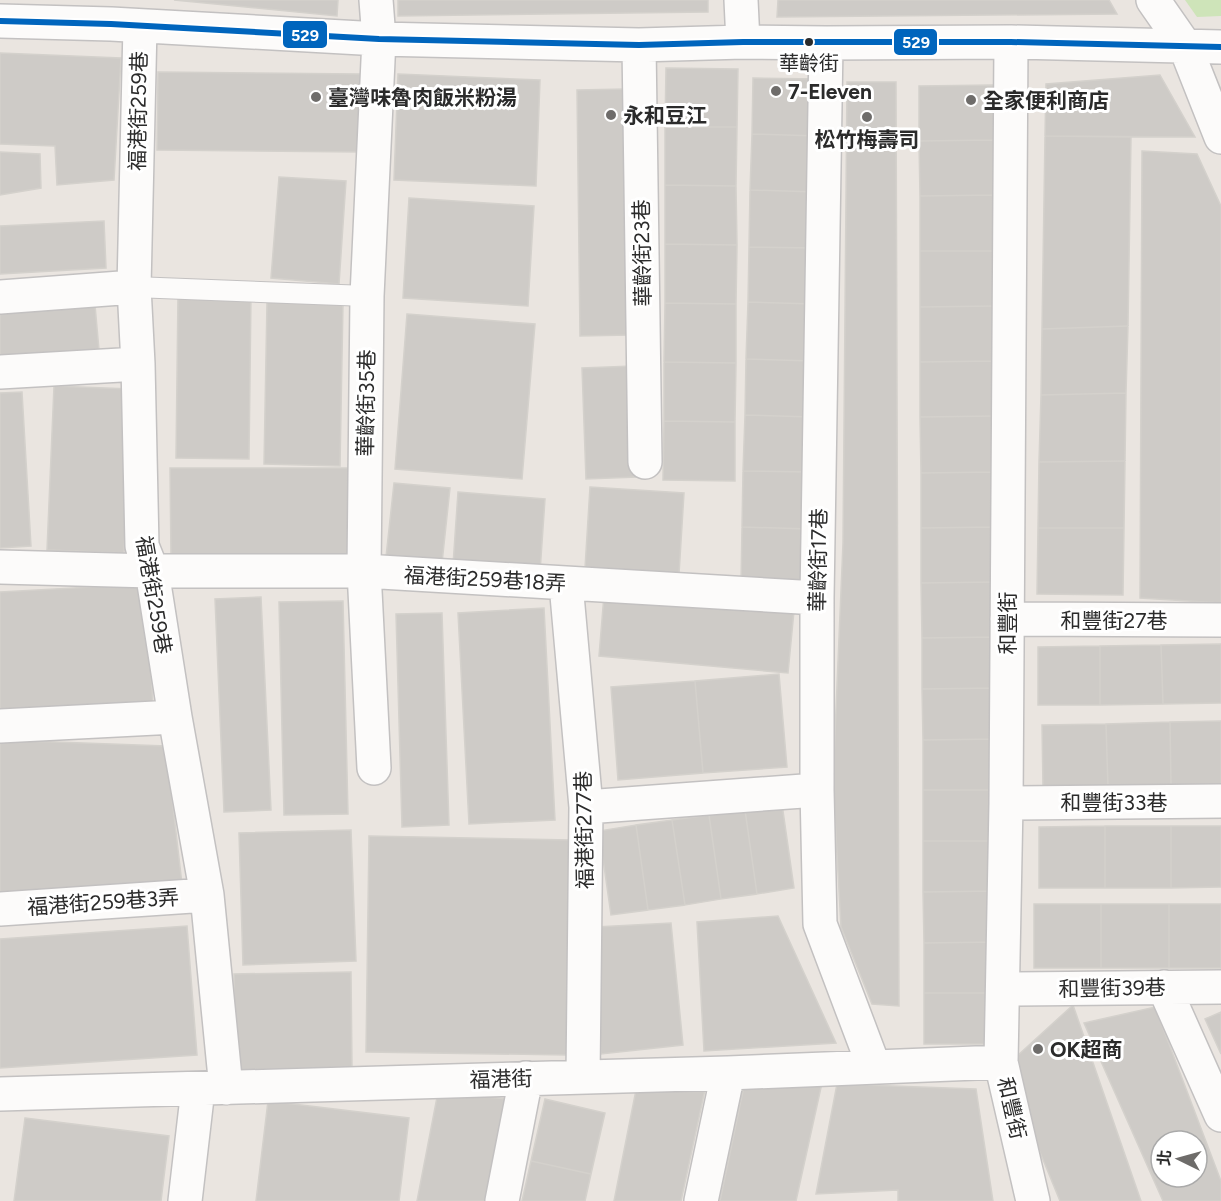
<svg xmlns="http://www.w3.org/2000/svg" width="1221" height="1201" font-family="Figtree,'Noto Sans TC',sans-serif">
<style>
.green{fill:#cee4b9}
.building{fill:#cecbc7;stroke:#d4d1cc;stroke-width:1.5;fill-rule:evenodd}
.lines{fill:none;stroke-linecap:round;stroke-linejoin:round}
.lane-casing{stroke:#c3c1c1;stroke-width:22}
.street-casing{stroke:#c3c1c1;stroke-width:36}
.lane{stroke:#fcfbfa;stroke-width:20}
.street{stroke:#fcfbfa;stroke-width:33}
.bus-1-casing{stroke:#fff;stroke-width:10}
.bus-1{stroke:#0065bd;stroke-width:6}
.bus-dot{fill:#2b2b2b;stroke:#fff;stroke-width:2}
.poi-dot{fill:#6e6c6a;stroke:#fff;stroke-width:2}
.labels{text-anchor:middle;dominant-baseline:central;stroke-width:6;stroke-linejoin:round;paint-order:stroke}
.bus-label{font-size:20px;fill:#2b2b2b;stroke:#fff}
.poi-label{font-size:21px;font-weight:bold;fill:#2b2b2b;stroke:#fff;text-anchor:start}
.street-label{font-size:21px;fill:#2b2b2b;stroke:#fff}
.line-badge{stroke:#fff;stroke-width:2}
.badge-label{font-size:16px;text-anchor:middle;font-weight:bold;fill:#fff}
</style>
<rect width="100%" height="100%" fill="#eae5e0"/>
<path class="green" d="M1185,0H1221V16L1197,17Z"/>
<path class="building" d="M174,0H338L337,16Z
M398,0H708V12L398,16Z
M778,0H1109L1117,14L777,17Z
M0,53L121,58L114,180L57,185L55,146L0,144Z
M666,68L738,69L737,127H665Z
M158,72L360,74V152L157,150Z
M398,74L540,80L536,186L394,180Z
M1160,75L1195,137L1045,136L1046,84Z
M753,78L819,79L818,136L752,134Z
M847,82H896L899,1006L872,1004L841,927L833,781L843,543Z
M994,85V140L919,141V86Z
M626,89L630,335L580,336L577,90Z
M665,127H737L736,186L665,185Z
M752,134L818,136L816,192L750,190Z
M1045,136L1131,137L1128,326L1042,329Z
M994,140V195L920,196L919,141Z
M1142,151L1197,154L1221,206V603L1140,598Z
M0,152L40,154L41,188L0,195Z
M279,177L346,181L339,284L271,278Z
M665,185L736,186L737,245L665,244Z
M750,190L816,192L815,248L749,247Z
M994,195V251H920V196Z
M409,198L534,206L528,306L403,298Z
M104,221L106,268L0,274V226Z
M665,244L737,245L736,304L665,303Z
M749,247L815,248L814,304L748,302Z
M920,251H994L995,306L920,307Z
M94,294L99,350L0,358V301Z
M178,294H251L249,459L176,458Z
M267,302L343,303L340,466L264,464Z
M748,302L814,304L812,361L746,359Z
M665,303L736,304V363L664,362Z
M995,306V361L920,362V307Z
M407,314L535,324L522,479L395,469Z
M1128,326L1126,393L1041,395L1042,329Z
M746,359L812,361L811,417L745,415Z
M995,361L996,416L920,417V362Z
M664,362L736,363L735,422L664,421Z
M633,366L637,477L586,479L582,368Z
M54,386L131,389L124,553L47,550Z
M22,392L31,546L0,548V393Z
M1126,393L1125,461L1039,462L1041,395Z
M745,415L811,417L809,472L743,471Z
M996,416V472L921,473L920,417Z
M664,421L735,422V481L663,480Z
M1125,461L1124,528H1038L1039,462Z
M170,468H350V557L171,558Z
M743,471L809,472L808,529L742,527Z
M996,472V527L921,528V473Z
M394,483L450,488L442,563L386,557Z
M590,487L684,493L679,574L585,568Z
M458,492L545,499L540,572L453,565Z
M742,527L808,529L806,585L741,584Z
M996,527L997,582L921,583V528Z
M1038,528H1124L1123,595L1037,594Z
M997,582V637L922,638L921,583Z
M146,584L153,706L0,714V592Z
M604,595L794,611L788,673L599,656Z
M261,597L271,810L224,812L215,599Z
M343,601L348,814L284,815L279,602Z
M544,608L555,820L469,824L458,613Z
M442,613L449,825L402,827L396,614Z
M997,637V688L922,689V638Z
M1221,644V703L1163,704L1161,645Z
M1161,645L1163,704L1100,705V646Z
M1100,646V705H1038V647Z
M779,674L787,767L703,773L695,681Z
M695,681L703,773L618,780L611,687Z
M997,688V739L923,740L922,689Z
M1221,721V784L1171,785L1170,722Z
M1170,722L1171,785L1108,787L1106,724Z
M1106,724L1108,787L1043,788L1042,725Z
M997,739L998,790H923V740Z
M0,740L166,746L182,884L0,906Z
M923,790H998V841H923Z
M782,804L794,888L757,894L745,810Z
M745,810L757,894L721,899L709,815Z
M709,815L721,899L685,905L672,820Z
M672,820L685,905L648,910L636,825Z
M636,825L648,910L611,915L599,831Z
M1105,826V888H1039V827Z
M1105,826H1171V888H1105Z
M1171,826H1221V887L1171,888Z
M351,830L356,961L243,965L239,833Z
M369,836L570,840L567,1055L366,1052Z
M923,841H998V891L923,892Z
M998,891V942L924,943L923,892Z
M1034,904H1101V968H1034Z
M1101,904H1169V968H1101Z
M1169,904H1221V968H1169Z
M778,916L836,1043L704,1051L697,922Z
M671,923L683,1045L601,1054L596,927Z
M187,926L197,1055L0,1068V939Z
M998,942L999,993H924V943Z
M351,972L352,1067L235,1070L234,974Z
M924,993H999V1044H924Z
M1073,1005L1141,1201H1060L1005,1067Z
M1155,1007L1221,1181V1201H1163L1084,1023ZM1161,1141H1197V1177H1161Z
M1221,1012V1054L1205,1019Z
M745,1081L822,1083L796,1201H720Z
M837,1084L976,1089L993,1201H898V1190L816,1194Z
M706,1085L681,1201H614L636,1090Z
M438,1092L518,1100L497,1201H417Z
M545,1099L605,1113L591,1174L531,1161Z
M268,1101L409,1118L399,1201H256Z
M25,1118L169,1136L161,1201H14Z
M531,1161L591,1174L585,1201H522Z"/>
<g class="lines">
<defs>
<path id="lane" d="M134,287L367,296"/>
<path id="street" d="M741,0L743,42
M1153,0L1185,46L1221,137
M0,21L111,24L379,39L639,45L743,42L826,43L1011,42L1221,47
M140,26L134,287L138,364L142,546L152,571L175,717L207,895L226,1088
M1011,42L1006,803L1001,1062L1033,1201
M826,43L817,598V790L820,924L874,1067
M639,45L645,462
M0,297L134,287
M0,372L138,364
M0,567L152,571H364L817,598
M566,584L586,807L583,1077
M1007,619L1221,620
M0,726L175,717
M374,768L364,571L367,296L379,39L376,0
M1006,803L1221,801
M586,807L817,790
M0,909L207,895
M1164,987L1221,1115
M1003,989L1221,987
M0,1094L728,1073L1001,1062
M185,1201L198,1089
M502,1201L526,1078
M701,1201L728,1073"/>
</defs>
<use href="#lane" class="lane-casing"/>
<use href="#street" class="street-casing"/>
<use href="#lane" class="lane"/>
<use href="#street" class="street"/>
<defs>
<path id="bus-1" d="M0,21L111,24L379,39L639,45L743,42H1011L1221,47"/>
</defs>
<use href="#bus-1" class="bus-1-casing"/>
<use href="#bus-1" class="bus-1"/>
</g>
<circle class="bus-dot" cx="809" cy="42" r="5"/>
<g class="poi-dot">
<circle cx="776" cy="91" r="6"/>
<circle cx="316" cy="97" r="6"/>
<circle cx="971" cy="100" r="6"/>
<circle cx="611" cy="115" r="6"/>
<circle cx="867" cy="117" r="6"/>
<circle cx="1038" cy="1049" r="6"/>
</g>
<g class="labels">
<g class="bus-label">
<text x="809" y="63">華齡街</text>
</g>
<g class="poi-label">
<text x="788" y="91">7-Eleven</text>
<text x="328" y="97">臺灣味魯肉飯米粉湯</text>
<text x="983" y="100">全家便利商店</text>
<text x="623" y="115">永和豆江</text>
<text x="867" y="139" text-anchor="middle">松竹梅壽司</text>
<text x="1050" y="1049">OK超商</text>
</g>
<g class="street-label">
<text transform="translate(138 111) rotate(-89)">福港街259巷</text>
<text transform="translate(642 253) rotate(-91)">華齡街23巷</text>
<text transform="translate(366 403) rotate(-89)">華齡街35巷</text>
<text transform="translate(818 560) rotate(-89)">華齡街17巷</text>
<text transform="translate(485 579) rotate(3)">福港街259巷18弄</text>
<text transform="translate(154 595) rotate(80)">福港街259巷</text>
<text x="1114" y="620">和豐街27巷</text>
<text transform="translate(1007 623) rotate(-90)">和豐街</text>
<text x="1114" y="802">和豐街33巷</text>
<text transform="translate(584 830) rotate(-91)">福港街277巷</text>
<text transform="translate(103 902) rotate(-4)">福港街259巷3弄</text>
<text transform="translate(1112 988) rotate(-1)">和豐街39巷</text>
<text transform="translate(501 1079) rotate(-2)">福港街</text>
<text transform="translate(1012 1108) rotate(77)">和豐街</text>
</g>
</g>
<g class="line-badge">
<rect x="282" y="20" width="46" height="29" rx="6" fill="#0065bd"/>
<rect x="893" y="28" width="45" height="28" rx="6" fill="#0065bd"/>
</g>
<g class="badge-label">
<text x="305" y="41">529</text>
<text x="916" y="48">529</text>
</g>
<g transform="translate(1179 1159) rotate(275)"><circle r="28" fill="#ffffff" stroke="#aaaaaa" stroke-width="1.5"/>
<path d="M0-4.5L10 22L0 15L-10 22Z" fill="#6e6c6a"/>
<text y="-9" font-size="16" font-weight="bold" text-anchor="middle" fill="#2b2b2b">北</text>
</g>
</svg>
